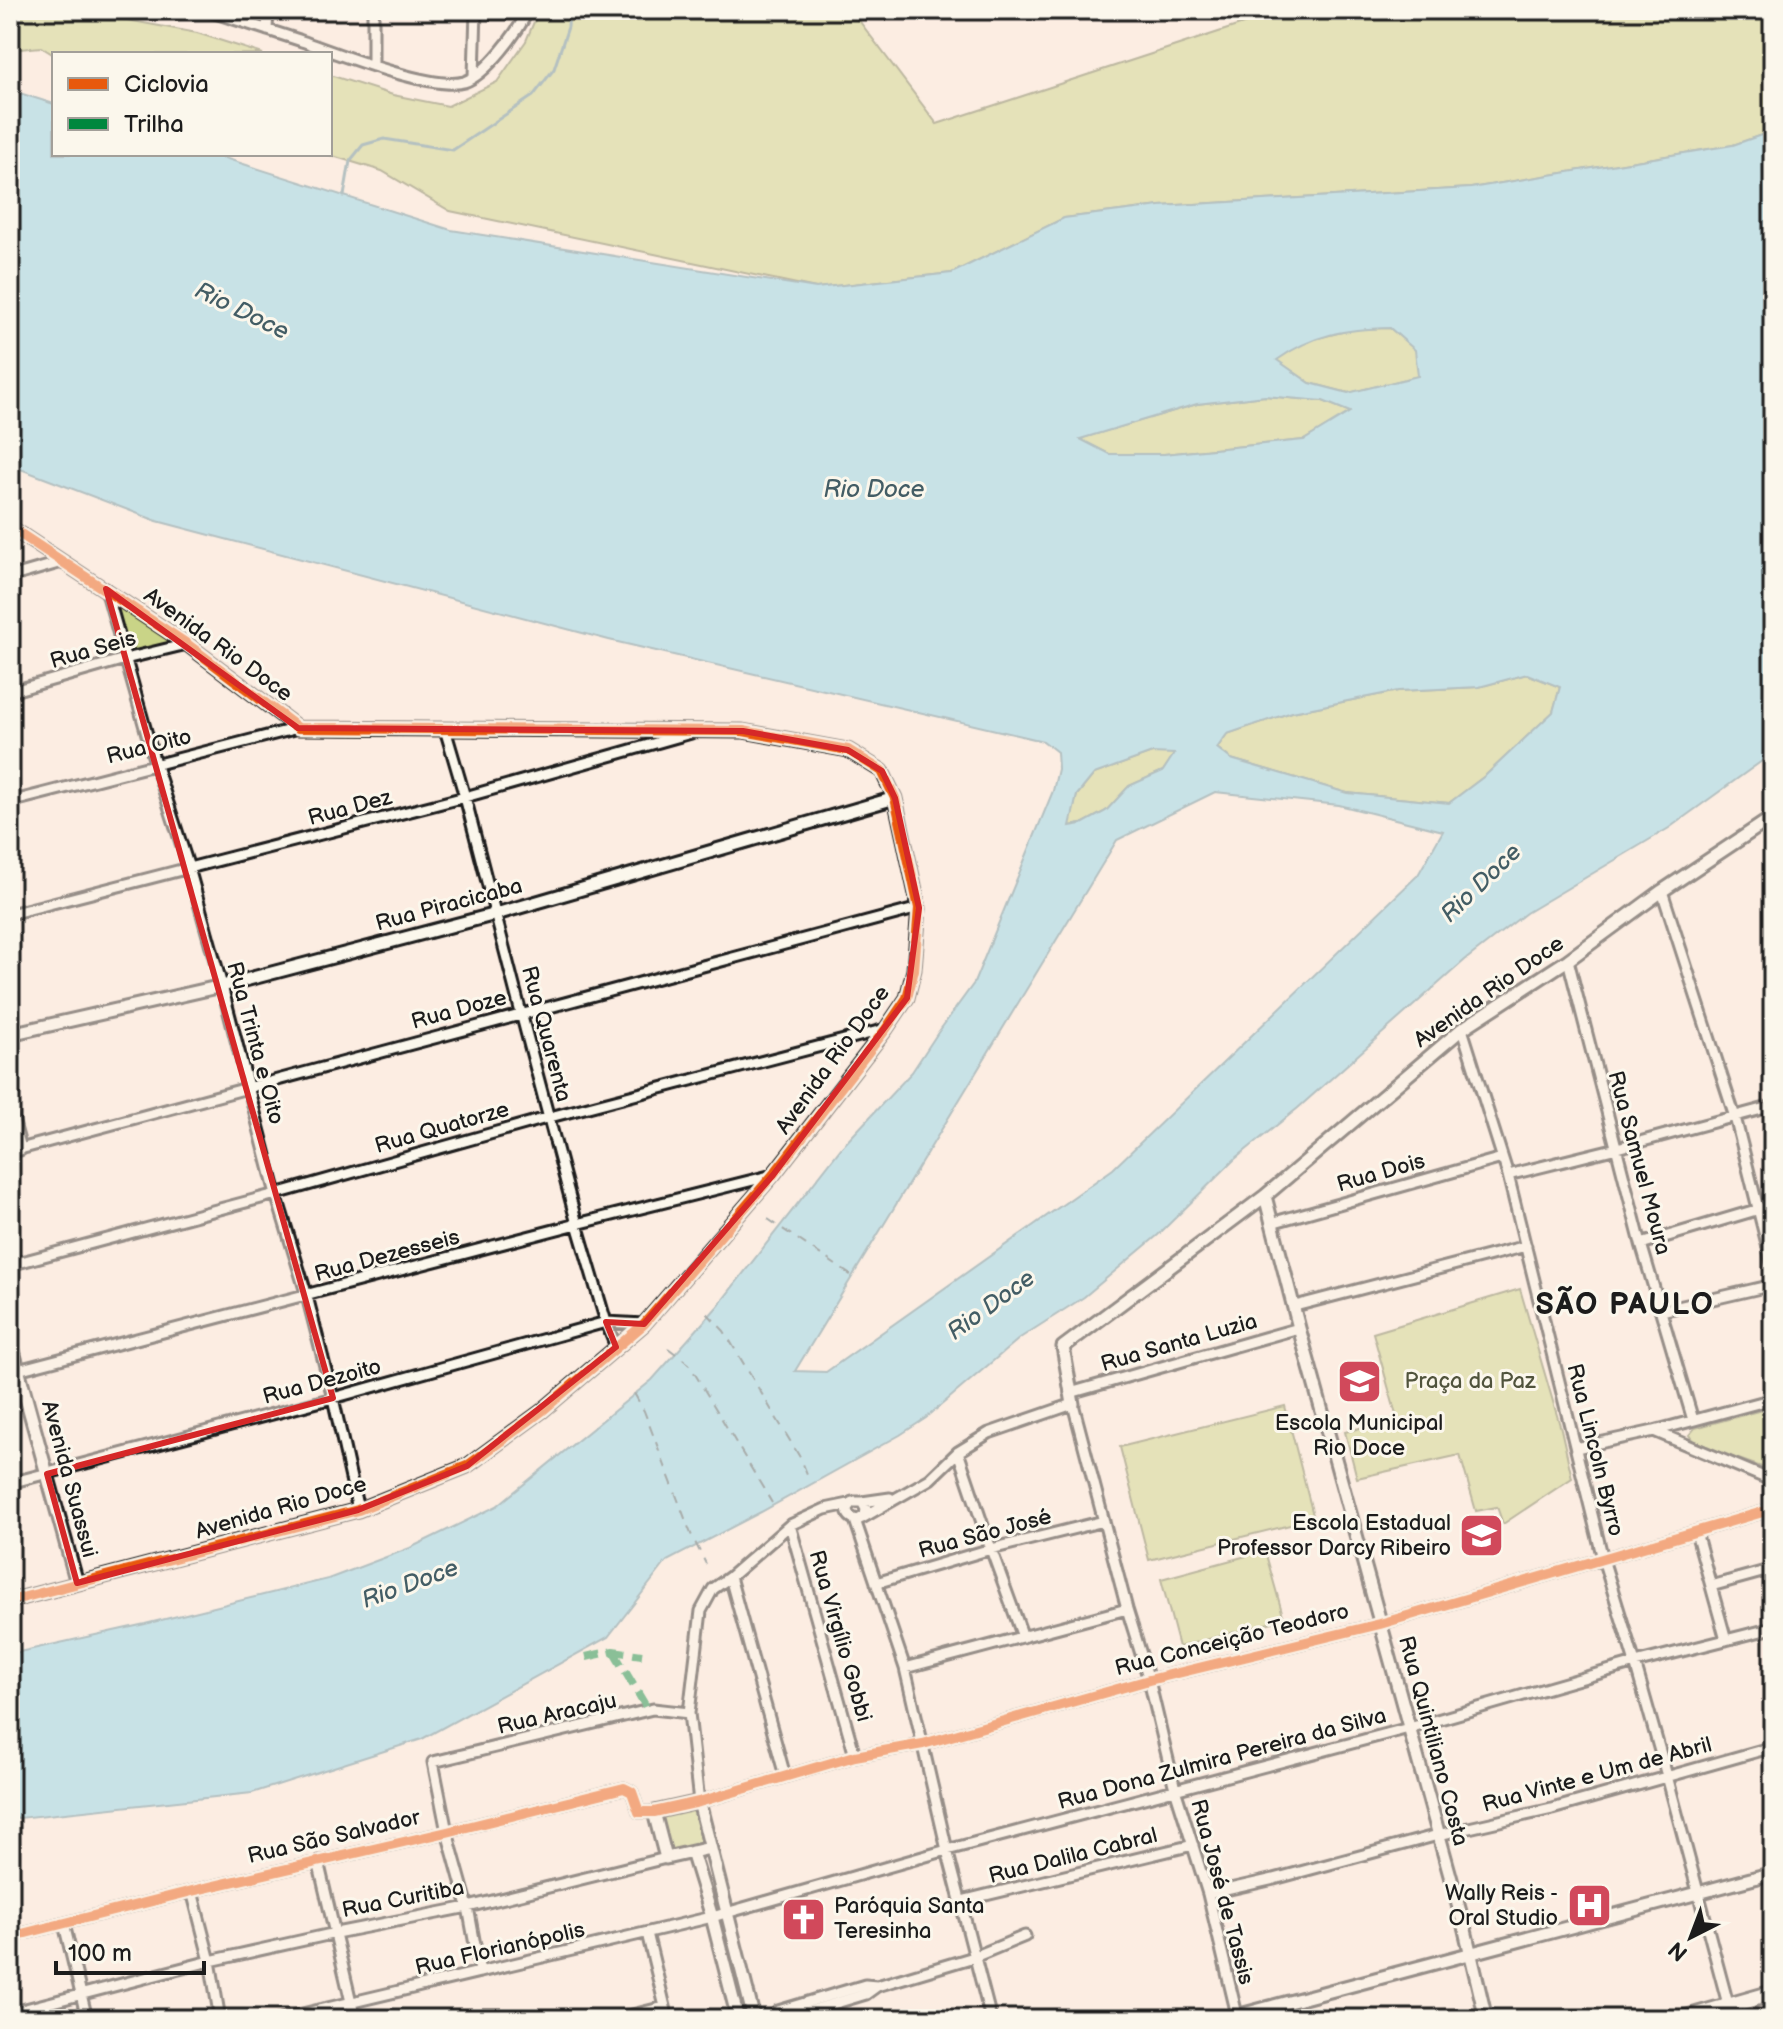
<svg xmlns="http://www.w3.org/2000/svg" width="1783" height="2029" font-family="'Balsamiq Sans',sans-serif">
<style>
.green{fill:#c9d487;stroke:#727852;stroke-width:2}
.water{fill:#8bd5ec;stroke:#5f8b99;stroke-width:2;fill-rule:evenodd}
.lines{fill:none;stroke-linecap:round;stroke-linejoin:round}
.stream{stroke:#5f8b99;stroke-width:3}
.ferry{stroke:#435d65;stroke-width:2;stroke-dasharray:10 8;stroke-linecap:butt}
.minor-casing{stroke:#1c1c1c;stroke-width:15}
.tertiary-casing{stroke:#1c1c1c;stroke-width:17}
.primary-casing{stroke:#1c1c1c;stroke-width:20}
.minor{stroke:#fbf7ec;stroke-width:9}
.tertiary{stroke:#fbf7ec;stroke-width:11}
.primary{stroke:#fbf7ec;stroke-width:14}
.quiet{stroke:#00873e;stroke-width:8;stroke-dasharray:16 8;stroke-linecap:butt}
.cycleway-casing{stroke:#fbf7ec;stroke-width:15}
.cycleway{stroke:#e8590c;stroke-width:10}
.marked{fill:none;stroke:#d62828;stroke-width:6;stroke-linejoin:round}
.labels{text-anchor:middle;dominant-baseline:central;stroke-width:6;stroke-linejoin:round;paint-order:stroke}
.street-label{font-size:22px;fill:#1c1c1c;stroke:#fbf7ec}
.park-label{font-size:22px;fill:#50533c;stroke:#fbf7ec}
.poi-label{font-size:22px;fill:#1c1c1c;stroke:#fbf7ec;text-anchor:end}
.water-label{font-size:24px;font-style:italic;fill:#435d65;stroke:#fbf7ec}
.district-label{font-size:30px;font-weight:bold;letter-spacing:2px;fill:#1c1c1c;stroke:#fbf7ec}
</style>
<rect width="100%" height="100%" fill="#fcede2"/>
<filter id="ink" filterUnits="userSpaceOnUse"><feTurbulence type="fractalNoise" baseFrequency=".0125" numOctaves="2"/><feDisplacementMap in="SourceGraphic" scale="16" xChannelSelector="R" yChannelSelector="G"/><feConvolveMatrix kernelMatrix="1 2 1 2 8 2 1 2 1" color-interpolation-filters="sRGB"/></filter>
<g filter="url(#ink)">
<path class="green" d="M10,10H74L197,33L263,54L54,55L41,47L10,50Z
M539,10H851L937,124L1286,10H1773V131L1733,145L1471,188L1160,206L1064,218L952,273L816,288L450,211L382,171L326,154H330V75L393,95L448,106L497,82L526,41Z
M1390,328L1416,350L1419,376L1349,393L1310,383L1276,360L1306,341L1354,329Z
M1265,396L1323,401L1351,412L1304,440L1164,454H1109L1079,439L1197,404Z
M106,589L187,644L125,659Z
M1527,674L1560,687L1553,712L1486,775L1449,803L1347,793L1231,759L1217,748L1227,734L1292,712L1398,691L1479,687Z
M1152,753H1175L1163,771L1129,786L1106,811L1082,824L1069,826L1077,795L1094,774Z
M1520,1289L1561,1429L1572,1478L1503,1524L1497,1507L1476,1511L1460,1455L1357,1478L1345,1432L1397,1418L1373,1333Z
M1285,1406L1314,1519L1149,1560L1120,1447Z
M1773,1407V1471L1695,1444L1689,1435L1695,1428Z
M1265,1551L1284,1619L1179,1647L1161,1579Z
M697,1807L707,1844L669,1853L660,1816Z"/>
<path class="water" d="M10,90L54,104V154H212L451,230L816,288L952,273L1064,218L1160,206L1471,188L1733,145L1773,131V753L1669,828L1526,913L1465,960L1298,1108L1235,1159L1158,1235L1084,1297L1020,1338L926,1418L900,1435L761,1512L667,1561L608,1637L422,1739L252,1793L10,1819V1654L145,1624L328,1579L410,1548L497,1506L652,1380L717,1307L842,1147L912,1072L937,1034L974,983L1053,791L1058,769L1057,752L1043,741L609,640L157,521L10,465ZM1390,328L1415,350L1418,376L1348,393L1310,383L1277,360C1313,334 1346,329 1390,328ZM1265,396L1323,401L1350,412L1304,440L1164,454H1109L1080,439L1197,404ZM1527,674L1560,687L1553,712L1486,775L1449,803L1347,793L1231,759L1217,748L1227,734L1292,712L1398,691L1479,687ZM1152,753L1174,754L1163,771L1129,786L1106,811L1082,824L1070,826L1077,795L1094,774ZM1215,792L1339,805L1443,831L1418,875L1113,1169L826,1372L795,1371L1117,840Z"/>
<g class="lines">
<path class="stream" d="M344,196L350,161L363,145L384,139L453,150L533,96L554,69L568,27L569,10"/>
<path class="ferry" d="M768,1219L852,1276
M707,1313L724,1331L801,1459L809,1479
M668,1348L689,1364L772,1503
M634,1393L644,1411L691,1534L706,1564"/>
<defs>
<path id="minor" d="M206,10C237,20 268,30 299,40C333,52 432,91 464,82C486,75 519,31 528,10
M267,30L268,10
M373,66V10
M474,76L476,10
M10,577L62,562
M106,589L155,763L189,868L222,986L276,1194L307,1296L333,1398L358,1510
M10,692L125,659L187,644
M445,729L465,797L521,1013L577,1224L606,1322L616,1347
M10,802L298,728
M1662,891L1735,1117L1773,1268
M10,914L465,797L691,733
M1568,960L1641,1244L1693,1420
M1462,1029L1508,1175L1603,1559L1635,1663L1667,1776L1732,2019
M20,1149L919,908
M1508,1175L1617,1148L1773,1106
M1271,1223L1502,1158
M1641,1244L1773,1205
M10,1265L276,1194L550,1117L886,1029
M1295,1306L1526,1246
M1661,1311L1773,1285
M10,1372L577,1224L773,1175
M1070,1393L1299,1328
M1654,1431L1773,1481
M1576,1448L1654,1431L1773,1399
M958,1452L991,1549L1023,1637
M10,1483L333,1398L606,1322L644,1324
M862,1502L866,1509L865,1516L858,1520C851,1519 847,1515 847,1508L852,1502H862L890,1498
M849,1504L825,1509L790,1525L730,1577L713,1589L701,1611L689,1713L699,1802L855,1756L923,1744L1149,1680L1380,1624L1773,1509
M862,1518L930,1479L958,1452L989,1433L1073,1404L1127,1609L1149,1680L1175,1789L1208,1894L1238,2019
M855,1520L905,1668L947,1850L991,2019
M790,1525L855,1756
M1696,1532L1726,1640
M730,1577L785,1776
M876,1583L991,1549L1104,1521
M1711,1586L1773,1569
M905,1668L1127,1609
M318,1861L355,2019
M192,1891L210,1961L220,2019
M1208,1894L1274,1879L1438,1835L1552,1809L1773,1747
M961,1901L1193,1845
M64,1924L87,2019
M647,1933L668,2019
M10,1937L192,1891L447,1832L624,1788L632,1792L639,1812H654
M480,1972L468,1907L447,1832L433,1762L653,1709L689,1713
M10,2013L210,1961L336,1933L468,1907L666,1858
M281,2019L712,1917L947,1850L1409,1728L1635,1663L1773,1628
M463,2019H510
M616,2019L664,2007
M763,2019L773,2017L778,2011L865,1985L877,1986L974,1957L1025,1936
M783,2019L866,1994L877,1986"/>
<path id="tertiary" d="M10,527L187,644L298,728L743,731L848,750L882,771L895,798L919,908L914,970L907,998L886,1029L773,1175L644,1324L542,1411L467,1466L358,1510L10,1601
M10,1034L222,986L496,914L895,798
M10,1112L20,1149L10,1151
M1265,1196L1299,1328L1465,1930L1486,2019
M10,1340L77,1583
M1073,1404L1063,1347L1265,1196L1462,1029L1568,960L1662,891L1773,817
M710,1848L666,1858L654,1812L699,1802L754,2019
M692,1852L712,1917L738,2019
M1225,2019L1773,1873"/>
<path id="primary" d="M1682,2019L1773,1993
M1771,2019L1773,2018"/>
</defs>
<use href="#minor" class="minor-casing"/>
<use href="#tertiary" class="tertiary-casing"/>
<use href="#primary" class="primary-casing"/>
<use href="#minor" class="minor"/>
<use href="#tertiary" class="tertiary"/>
<use href="#primary" class="primary"/>
<path class="quiet" d="M613,1651L648,1710
M586,1657L613,1651L642,1655"/>
<defs>
<path id="cycleway" d="M10,527L187,644L298,728L743,731L848,750L882,771L895,798L919,908L914,970L907,998L886,1029L773,1175L644,1324L542,1411L467,1466L358,1510L10,1601
M10,1937L192,1891L447,1832L624,1788L632,1792L639,1812H654L699,1802L855,1756L923,1744L1149,1680L1380,1624L1773,1509"/>
</defs>
<use href="#cycleway" class="cycleway-casing"/>
<use href="#cycleway" class="cycleway"/>
</g>
</g>
<path d="M0 0H1783V2029H0ZM106,589L298,728L743,731L848,750L882,771L895,798L919,908L907,998L773,1175L644,1324L606,1322L616,1347L467,1466L358,1510L77,1583L47,1474L333,1398Z" fill="#fcede2" fill-opacity=".55" fill-rule="evenodd"/>
<path class="marked" d="M106,589L298,728L743,731L848,750L882,771L895,798L919,908L907,998L773,1175L644,1324L606,1322L616,1347L467,1466L358,1510L77,1583L47,1474L333,1398Z"/>
<defs>
<symbol id="school-square" viewBox="-11 -11 22 22"><rect x="-9" y="-9" width="18" height="18" rx="4" fill="#d1495b" stroke="#fbf7ec"/><path d="M0-5L7-2L0 1L-7-2ZM-4 1L0 2.5L4 1V4Q0 6-4 4Z" fill="#fff"/></symbol>
<symbol id="hospital-square" viewBox="-11 -11 22 22"><rect x="-9" y="-9" width="18" height="18" rx="4" fill="#d1495b" stroke="#fbf7ec"/><path d="M-5-5h3v3.5h4V-5h3V5h-3V1.5h-4V5h-3Z" fill="#fff"/></symbol>
<symbol id="church-square" viewBox="-11 -11 22 22"><rect x="-9" y="-9" width="18" height="18" rx="4" fill="#d1495b" stroke="#fbf7ec"/><path d="M-1.2-6h2.4v3.5h3.3v2.4h-3.3V6h-2.4V-.1h-3.3v-2.4h3.3Z" fill="#fff"/></symbol>
</defs>
<g fill-rule="evenodd">
<use href="#school-square" x="1334" y="1356" width="51" height="51"/>
<use href="#school-square" x="1456" y="1510" width="51" height="51"/>
<use href="#hospital-square" x="1564" y="1880" width="51" height="51"/>
<use href="#church-square" x="778" y="1894" width="51" height="51"/>
</g>
<g class="labels">
<g class="street-label">
<text transform="translate(218 645) rotate(36)">Avenida Rio Doce</text>
<text transform="translate(93 650) rotate(-16)">Rua Seis</text>
<text transform="translate(149 747) rotate(-14)">Rua Oito</text>
<text transform="translate(350 808) rotate(-15)">Rua Dez</text>
<text transform="translate(449 905) rotate(-15)">Rua Piracicaba</text>
<text transform="translate(1489 992) rotate(-35)">Avenida Rio Doce</text>
<text transform="translate(459 1010) rotate(-15)">Rua Doze</text>
<text transform="translate(546 1034) rotate(75)">Rua Quarenta</text>
<text transform="translate(255 1043) rotate(75)">Rua Trinta e Oito</text>
<text transform="translate(833 1060) rotate(-54)">Avenida Rio Doce</text>
<text transform="translate(442 1128) rotate(-16)">Rua Quatorze</text>
<text transform="translate(1639 1163) rotate(75)">Rua Samuel Moura</text>
<text transform="translate(1381 1173) rotate(-16)">Rua Dois</text>
<text transform="translate(387 1256) rotate(-15)">Rua Dezesseis</text>
<text transform="translate(1179 1343) rotate(-16)">Rua Santa Luzia</text>
<text transform="translate(322 1382) rotate(-15)">Rua Dezoito</text>
<text transform="translate(1595 1450) rotate(76)">Rua Lincoln Byrro</text>
<text transform="translate(69 1479) rotate(75)">Avenida Suassui</text>
<text transform="translate(281 1508) rotate(-16)">Avenida Rio Doce</text>
<text transform="translate(985 1534) rotate(-15)">Rua São José</text>
<text transform="translate(840 1636) rotate(74)">Rua Virgílio Gobbi</text>
<text transform="translate(1232 1640) rotate(-14)">Rua Conceição Teodoro</text>
<text transform="translate(557 1714) rotate(-13)">Rua Aracaju</text>
<text transform="translate(1433 1741) rotate(75)">Rua Quintiliano Costa</text>
<text transform="translate(1222 1759) rotate(-15)">Rua Dona Zulmira Pereira da Silva</text>
<text transform="translate(1597 1775) rotate(-15)">Rua Vinte e Um de Abril</text>
<text transform="translate(334 1837) rotate(-13)">Rua São Salvador</text>
<text transform="translate(1073 1856) rotate(-14)">Rua Dalila Cabral</text>
<text transform="translate(1222 1892) rotate(75)">Rua José de Tassis</text>
<text transform="translate(403 1899) rotate(-11)">Rua Curitiba</text>
<text transform="translate(500 1949) rotate(-13)">Rua Florianópolis</text>
</g>
<g class="park-label">
<text x="1470" y="1381">Praça da Paz</text>
</g>
<g class="poi-label">
<text x="1359" y="1423" text-anchor="middle">Escola Municipal<tspan x="1359" dy="25">Rio Doce</tspan></text>
<text x="1451" y="1523">Escola Estadual<tspan x="1451" dy="25">Professor Darcy Ribeiro</tspan></text>
<text x="1558" y="1893">Wally Reis -<tspan x="1558" dy="25">Oral Studio</tspan></text>
<text x="834" y="1906" text-anchor="start">Paróquia Santa<tspan x="834" dy="25">Teresinha</tspan></text>
</g>
<g class="water-label">
<text transform="translate(242 311) rotate(26)">Rio Doce</text>
<text x="874" y="489">Rio Doce</text>
<text transform="translate(1481 883) rotate(-44)">Rio Doce</text>
<text transform="translate(991 1305) rotate(-36)">Rio Doce</text>
<text transform="translate(410 1584) rotate(-20)">Rio Doce</text>
</g>
<g class="district-label">
<text x="1625" y="1305">SÃO PAULO</text>
</g>
</g>
<rect width="1783" height="2029" fill="none" stroke="#fbf7ec" stroke-width="40"/>
<rect x="20" y="20" width="1743" height="1989" fill="none" stroke="#1c1c1c" stroke-width="3" filter="url(#ink)"/>
<rect x="52" y="52" width="280" height="104" fill="#fbf7ec" stroke="#a29f99" stroke-width="2"/>
<rect x="68" y="78" width="40" height="12" fill="#e8590c" stroke="#a29f99" stroke-width="2"/>
<text x="124" y="92" font-size="24" fill="#1c1c1c">Ciclovia</text>
<rect x="68" y="118" width="40" height="12" fill="#00873e" stroke="#a29f99" stroke-width="2"/>
<text x="124" y="132" font-size="24" fill="#1c1c1c">Trilha</text>
<g transform="translate(1691 1937) rotate(222)" stroke="#fbf7ec" stroke-width="6" paint-order="stroke">
<path d="M0-6L14 30L0 20L-14 30Z" fill="#1c1c1c"/>
<text y="-12" font-size="22" font-weight="bold" text-anchor="middle" fill="#1c1c1c">N</text>
</g>
<path d="M56 1961v12h148v-12" fill="none" stroke="#1c1c1c" stroke-width="4"/>
<text x="68" y="1961" font-size="24" fill="#1c1c1c" stroke="#fbf7ec" stroke-width="6" paint-order="stroke">100 m</text>
</svg>
